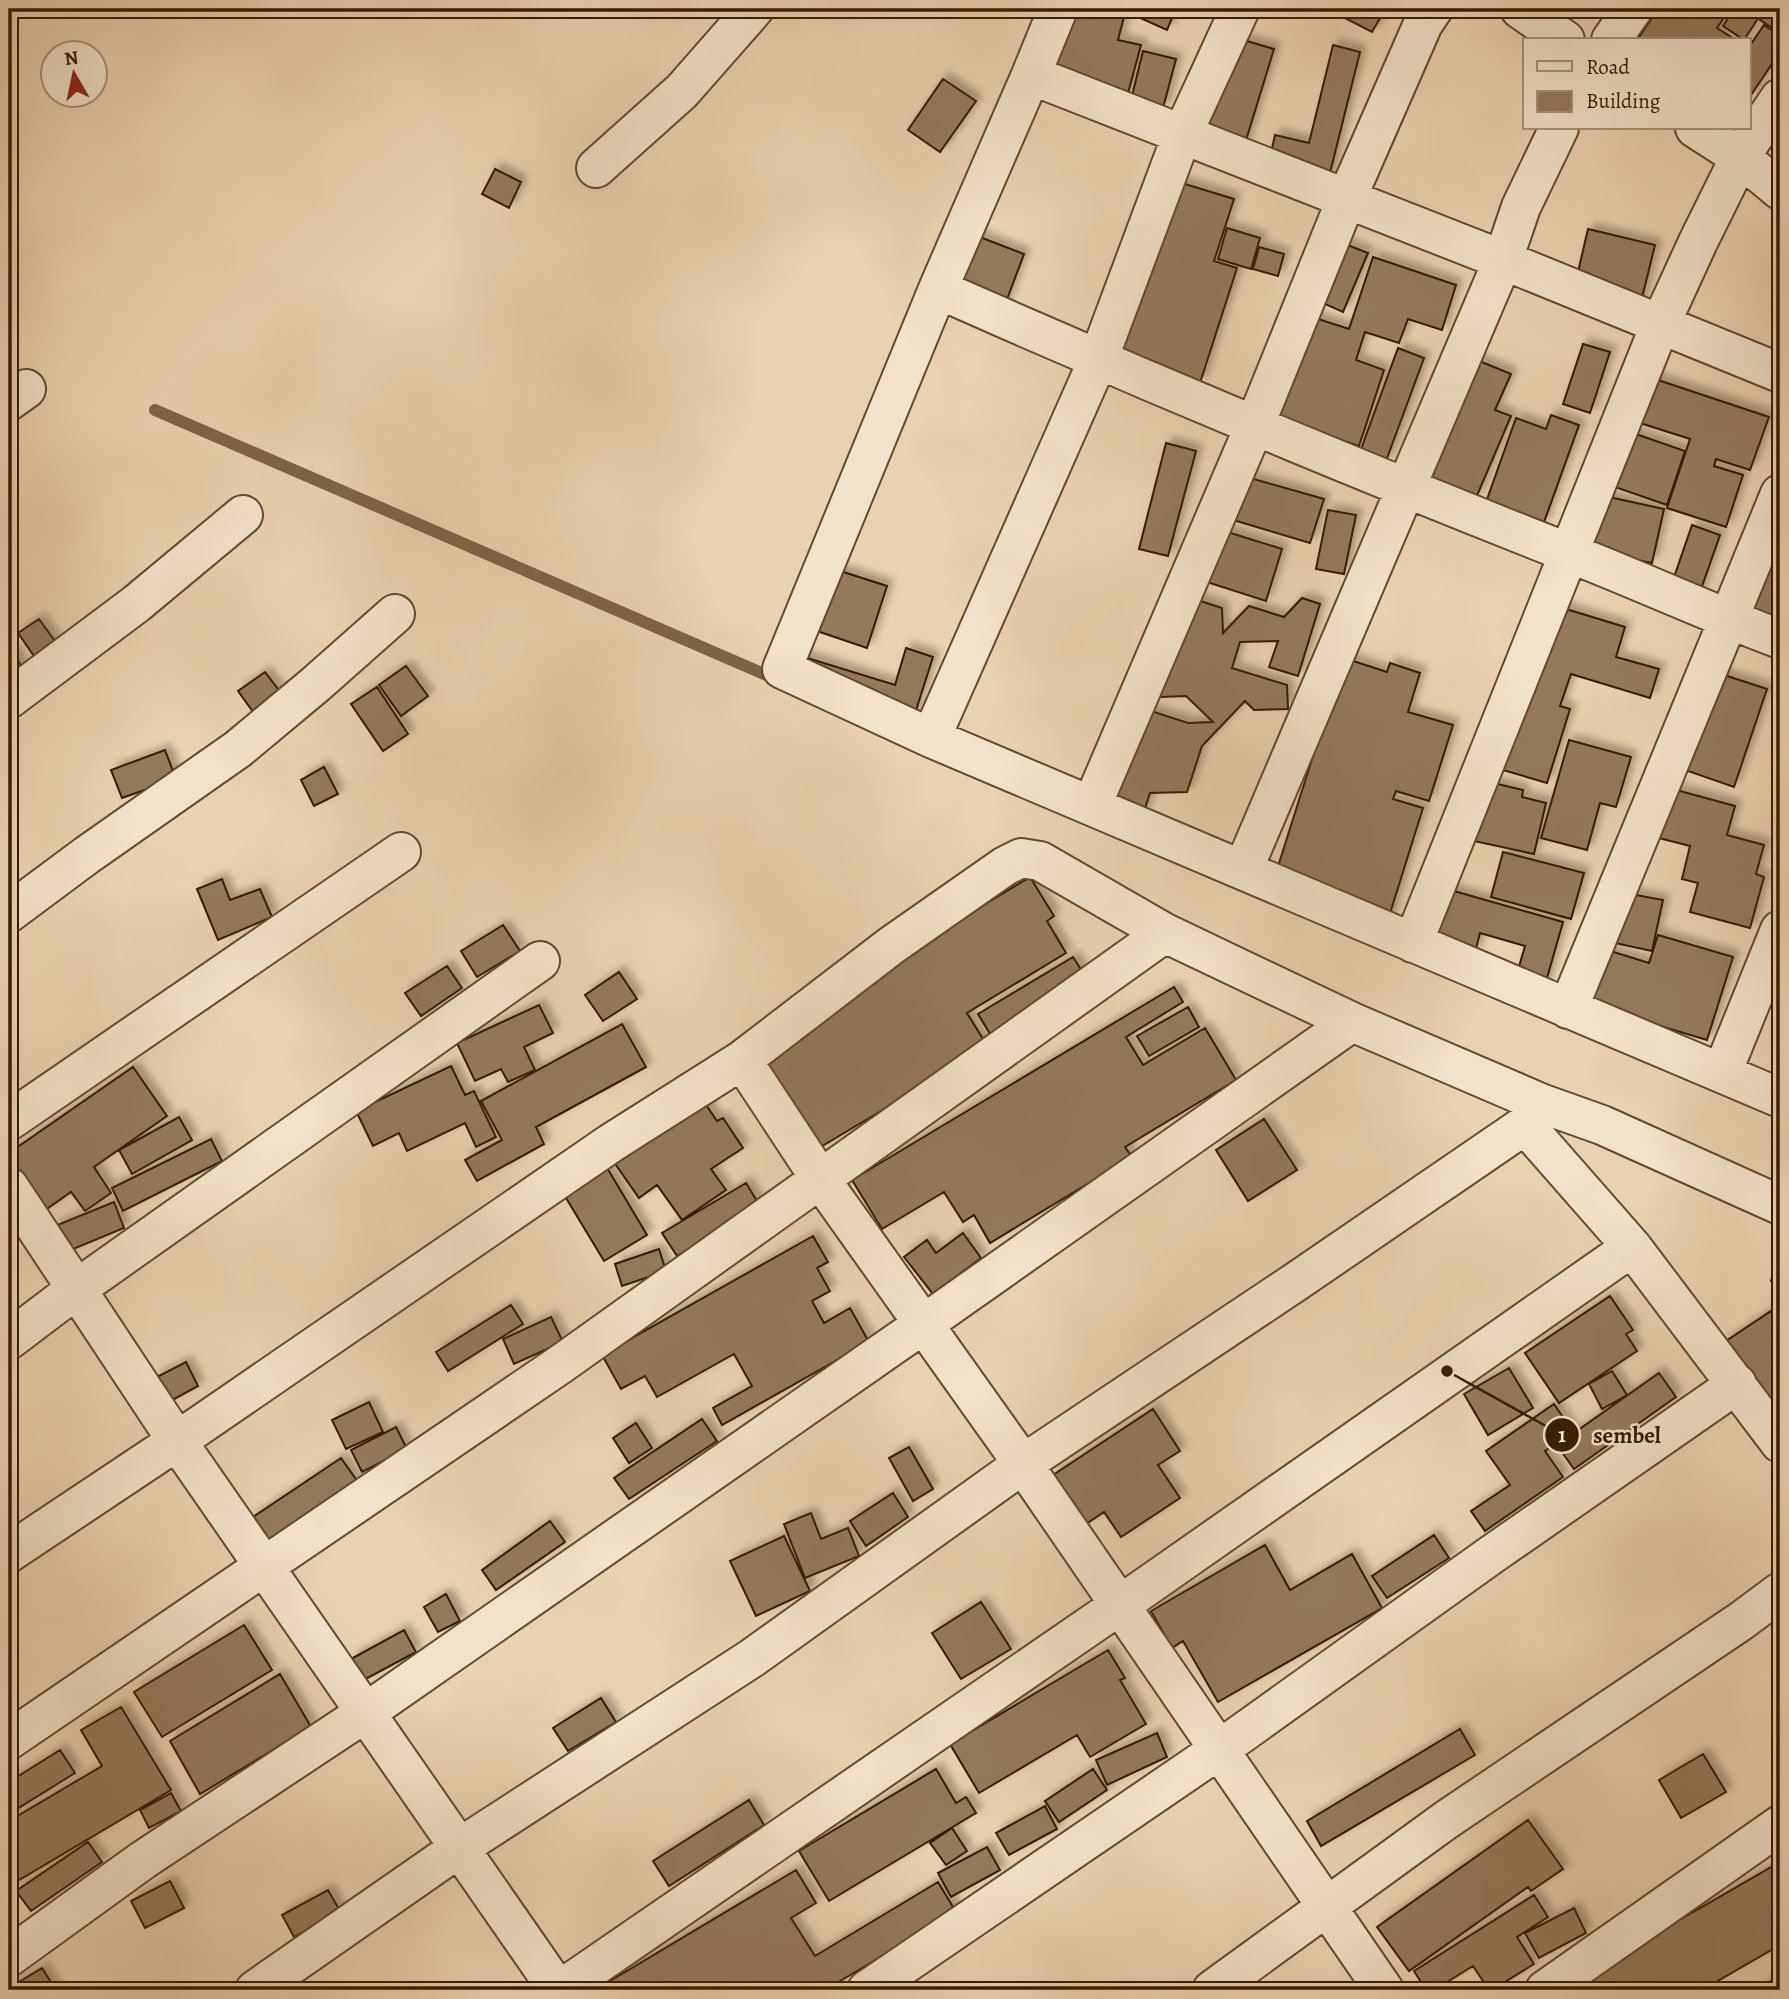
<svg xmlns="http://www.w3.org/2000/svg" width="1789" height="1999" font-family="Alegreya,serif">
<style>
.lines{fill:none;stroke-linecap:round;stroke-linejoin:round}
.stream{stroke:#7d6447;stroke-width:12}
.building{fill:#937a5c;stroke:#361b03;stroke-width:2;filter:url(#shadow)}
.minor-casing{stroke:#63492e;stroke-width:42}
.minor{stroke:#f1e2cb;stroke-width:38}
.leader{fill:none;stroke:#361b03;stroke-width:2.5}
.callout-dot{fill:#361b03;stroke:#f1e2cb;stroke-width:2.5}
.mark-label{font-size:21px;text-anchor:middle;font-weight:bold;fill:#fff}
.callout-label{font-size:23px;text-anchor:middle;font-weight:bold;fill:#361b03;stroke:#f1e2cb;stroke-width:5;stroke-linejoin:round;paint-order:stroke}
</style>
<defs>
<filter id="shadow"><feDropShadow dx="6" dy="-6" stdDeviation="3.5" flood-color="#0004"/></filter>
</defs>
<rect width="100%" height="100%" fill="#e9d2af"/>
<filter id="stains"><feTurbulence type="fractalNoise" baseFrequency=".00286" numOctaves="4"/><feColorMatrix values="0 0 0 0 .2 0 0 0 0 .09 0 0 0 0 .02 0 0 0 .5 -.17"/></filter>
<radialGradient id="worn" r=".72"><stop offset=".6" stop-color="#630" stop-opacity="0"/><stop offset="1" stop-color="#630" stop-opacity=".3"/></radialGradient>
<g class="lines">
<path class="stream" d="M155,410L778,680"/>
</g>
<path class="building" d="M1061,9H1126L1118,40L1141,45L1127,97L1046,67Z
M1131,9H1176L1167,30L1129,13Z
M1344,9H1373L1383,13L1372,32L1341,16Z
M1658,9H1730L1717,28L1736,40H1637Z
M1734,9H1764L1744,40L1723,26Z
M1767,9H1780V33L1760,20Z
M1764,25L1780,36V52L1749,98V47Z
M1233,37L1274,49L1243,150L1202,138Z
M1333,45L1360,52L1328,181L1268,166L1275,135L1309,143Z
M1143,51L1176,59L1163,108L1131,100Z
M943,79L976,101L940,152L908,130Z
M495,169L521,182L509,208L482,194Z
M1175,181L1234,199L1214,261L1237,268L1200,383L1120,355Z
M1227,228L1260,238L1251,269L1218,259Z
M1588,229L1655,245L1639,310L1575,285Z
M972,234L1024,254L1003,310L951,291Z
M1340,242L1368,253L1343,312L1316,300Z
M1259,247L1284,254L1278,276L1253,269Z
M1373,257L1456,285L1442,330L1408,319L1399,343L1365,332L1356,360L1384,370L1359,446L1272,418L1306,315L1349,329Z
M1583,344L1610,352L1590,413L1563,404Z
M1398,348L1424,358L1386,461L1360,452Z
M1477,360L1511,374L1495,410L1511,416L1476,498L1428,477Z
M1652,378L1769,417L1750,470L1716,459L1714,466L1743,475L1726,527L1667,508L1690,439L1637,422Z
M1551,415L1579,425L1543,525L1485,505L1516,418L1546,429Z
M1630,432L1685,451L1667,505L1612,486Z
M1166,443L1196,451L1168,556L1139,549Z
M1243,476L1324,499L1310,543L1230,519Z
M1600,495L1664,509L1652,563L1590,551Z
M1328,510L1356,515L1344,574L1316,569Z
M1692,525L1720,535L1699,595L1671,586Z
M1221,530L1282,549L1266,601L1204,581Z
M1758,564L1780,568V617L1748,610Z
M834,569L887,586L867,648L814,630Z
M1191,598L1222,608L1223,633L1249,606L1284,617L1302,598L1320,604L1298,676L1269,667L1278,641L1240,642L1232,668L1287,685L1288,709L1254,710L1245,701L1202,746L1187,792L1150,793L1143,815L1114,806L1145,709L1188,723L1213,722L1186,696L1161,697V689Z
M1553,605L1625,627L1616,657L1659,669L1650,698L1571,674L1560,706L1570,709L1547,783L1503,770Z
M39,619L57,644L36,659L18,633Z
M906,648L933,657L910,729L790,691L801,656L895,685Z
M15,651L24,677L9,683V653Z
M1344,658L1387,672L1390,663L1420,673L1408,712L1453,725L1429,801L1396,791L1393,799L1423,808L1387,923L1275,876Z
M406,666L428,696L401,716L379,685Z
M265,672L281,693L254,713L238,691Z
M1715,672L1767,689L1734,787L1682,769Z
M377,687L408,734L383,751L351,704Z
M1569,740L1631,757L1616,807L1600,803L1587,850L1541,838Z
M165,750L176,779L122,798L111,770Z
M324,767L338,794L314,806L301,780Z
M1489,782L1523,790L1522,797L1546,803L1534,854L1474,841Z
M1669,788L1735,806L1727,835L1764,845L1756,874L1764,877L1750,928L1690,912L1698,883L1682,879L1690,846L1655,837Z
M1503,852L1584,873L1571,919L1491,897Z
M1030,877L1054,916L1047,921L1066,953L967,1013L988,1047L819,1148L755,1043Z
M222,879L230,900L260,889L272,917L218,940L197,889Z
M1447,889L1563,922L1545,985L1516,977L1525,946L1480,933L1475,952L1432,939Z
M1625,893L1663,900L1652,951L1615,943Z
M503,925L520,951L477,977L461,951Z
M1658,935L1733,957L1707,1040L1587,1004L1604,949L1649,963Z
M1073,957L1087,979L992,1037L978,1014Z
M447,966L462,988L421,1016L405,993Z
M619,972L637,999L603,1021L585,995Z
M1174,987L1183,1002L1126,1037L1143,1065L1205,1028L1236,1080L1125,1147L1132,1157L990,1243L974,1215L963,1222L944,1192L882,1229L852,1180Z
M539,1005L553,1033L524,1047L535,1070L508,1082L501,1069L475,1081L457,1043Z
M1188,1007L1199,1027L1149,1056L1137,1036Z
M622,1024L646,1067L536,1127L544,1144L477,1181L465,1160L502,1140L481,1101Z
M451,1066L465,1095L474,1091L496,1137L476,1147L465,1123L407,1151L399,1133L373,1146L356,1111Z
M133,1067L167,1116L94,1167L111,1193L85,1211L71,1192L44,1211L9,1161V1153Z
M698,1093L717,1121L723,1118L743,1148L711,1169L726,1190L682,1220L657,1185L639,1198L609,1155Z
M179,1117L192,1140L132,1174L119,1150Z
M1264,1119L1297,1170L1248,1201L1216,1150Z
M211,1139L222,1161L123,1211L112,1188Z
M603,1161L647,1235L604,1261L560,1188Z
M746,1183L760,1206L677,1256L662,1233Z
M114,1202L124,1228L66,1252L55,1226Z
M963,1233L981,1258L933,1294L904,1257L927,1240L936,1253Z
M813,1236L828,1262L817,1268L830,1291L812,1301L824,1323L850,1308L869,1342L722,1425L713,1408L752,1386L734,1354L657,1397L645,1376L621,1389L602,1355Z
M659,1249L666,1271L622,1286L615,1264Z
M1780,1256V1284L1771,1281Z
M1610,1296L1633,1330L1626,1334L1637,1351L1559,1403L1525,1353Z
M511,1305L523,1324L448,1371L436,1352Z
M1771,1311L1780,1325V1344L1775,1348L1780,1356V1429L1723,1343Z
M551,1317L563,1342L514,1364L503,1339Z
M186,1362L198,1386L169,1402L155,1378Z
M1509,1368L1533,1408L1488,1435L1464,1394Z
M1612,1371L1627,1395L1602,1409L1589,1384Z
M1659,1373L1676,1397L1574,1469L1557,1445Z
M369,1402L383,1432L346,1449L332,1420Z
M1554,1404L1573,1432L1545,1451L1563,1477L1485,1531L1471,1511L1510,1485L1486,1451Z
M1153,1409L1180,1451L1158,1465L1180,1498L1121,1537L1104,1512L1086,1524L1053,1475Z
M702,1419L717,1441L629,1499L614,1478Z
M636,1423L652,1448L629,1463L613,1438Z
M396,1427L407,1449L362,1472L351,1450Z
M909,1447L933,1489L913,1501L889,1458Z
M341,1458L358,1482L267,1544L250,1519Z
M893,1493L908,1517L866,1546L850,1521Z
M811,1513L821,1539L848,1528L859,1556L805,1578L784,1524Z
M550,1521L565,1542L496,1590L482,1570Z
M1434,1535L1449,1558L1387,1598L1372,1576Z
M784,1536L810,1591L756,1616L730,1561Z
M1265,1545L1290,1590L1352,1554L1382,1608L1218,1702L1183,1641L1172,1648L1151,1611Z
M446,1594L460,1621L438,1632L424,1607Z
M981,1602L1011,1649L961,1679L932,1633Z
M244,1625L272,1670L162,1737L134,1692Z
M404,1630L416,1652L362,1681L351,1659Z
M1108,1650L1125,1678L1120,1680L1146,1724L1090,1757L1077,1735L979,1793L950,1744Z
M280,1674L311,1727L200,1794L170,1741Z
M601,1698L616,1722L568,1751L553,1728Z
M121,1707L171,1790L9,1886V1821L102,1766L81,1730Z
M1460,1729L1475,1755L1321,1846L1307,1821Z
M1157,1733L1167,1757L1107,1785L1096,1760Z
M60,1750L75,1773L9,1814V1782Z
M1703,1754L1726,1792L1681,1818L1659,1780Z
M936,1769L956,1803L966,1797L976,1813L829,1901L799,1851Z
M1093,1769L1107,1790L1059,1822L1045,1801Z
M171,1793L181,1811L149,1828L140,1810Z
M749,1800L764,1825L669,1886L653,1861Z
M1045,1806L1057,1829L1009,1855L996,1833Z
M1528,1820L1563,1869L1531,1891L1528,1887L1409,1971L1377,1927Z
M952,1828L967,1851L946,1865L930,1843Z
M88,1842L102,1862L31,1911L16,1891Z
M987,1847L1000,1870L951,1897L938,1873Z
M1780,1862V1945L1702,1990H1577L1572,1982Z
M796,1870L816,1903L791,1918L815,1956L938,1882L956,1912L825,1990H595Z
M170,1881L184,1908L145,1928L131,1901Z
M328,1890L340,1911L294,1937L282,1915Z
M1534,1895L1548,1917L1517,1937L1534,1964L1492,1990H1489L1473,1966L1434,1990H1426L1414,1971Z
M1574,1908L1586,1933L1539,1958L1525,1933Z
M42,1968L56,1990H9V1988Z
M1780,1974V1990H1759Z"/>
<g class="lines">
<defs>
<path id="minor" d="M1058,9L1031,75L938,289L782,669L931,738L1780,1098
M1520,9L1565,40
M1611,40L1633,9
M1031,75L1503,260L1780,373
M1695,128L1740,157L1780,190
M596,168L682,91L754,9
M938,289C1145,381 1353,468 1564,551C1637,579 1707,612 1780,639
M9,401L26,389
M9,699L136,604L243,515
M931,738L1098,360L1182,135L1240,9
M1092,805L1254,427L1346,200L1423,24L1433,9
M1243,870L1503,260L1521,207L1559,128
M9,913L87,855L238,749L316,684L395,614
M1413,943L1660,325L1698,242L1740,157L1780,98
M1568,1009L1780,494
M742,1060L821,1180L1023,1464L1384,1990
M1722,1073L1780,930
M9,1121L401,852
M1525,1125L1632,1247L1780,1443
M9,1187L177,1441L558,1990
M9,1340L75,1290L540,961
M9,1553L177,1441L611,1143L742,1060L892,945L1005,866L1021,858L1040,861L1165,933L1352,1022L1543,1104L1602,1125L1780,1205
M9,1740L561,1364L1165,933
M9,1957L143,1860L365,1713L925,1323L1352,1022
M255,1990L459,1848L752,1658L1023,1464L1297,1281L1525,1125L1543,1104
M560,1990L1120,1605L1632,1247
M867,1990L1220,1749L1491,1555L1737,1384
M1212,1990L1446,1820L1741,1621L1780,1592
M1545,1990L1780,1825"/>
</defs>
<use href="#minor" class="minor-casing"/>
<use href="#minor" class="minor"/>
</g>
<path class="leader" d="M1447 1371L1562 1435"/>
<g class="callout-dot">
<circle cx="1447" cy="1371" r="7"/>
<circle cx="1562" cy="1435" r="18"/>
</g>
<g class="mark-label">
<text x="1562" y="1442">1</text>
</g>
<g class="callout-label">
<text x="1627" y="1443">sembel</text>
</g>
<rect width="1789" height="1999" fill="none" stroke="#e9d2af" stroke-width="35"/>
<rect x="10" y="10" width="1768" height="1978" fill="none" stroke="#361b03" stroke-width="3.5"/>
<rect x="18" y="18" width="1754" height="1964" fill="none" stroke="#361b03" stroke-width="2"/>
<rect x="1523" y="38" width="228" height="91" fill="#f1e2cb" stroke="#a6927b" stroke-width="2"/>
<rect x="1537" y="61" width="35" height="10" fill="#f1e2cb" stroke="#a6927b" stroke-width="2"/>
<text x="1586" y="74" font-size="21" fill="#361b03">Road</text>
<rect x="1537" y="91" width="35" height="21" fill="#937a5c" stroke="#a6927b" stroke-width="2"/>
<text x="1586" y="108" font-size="21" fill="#361b03">Building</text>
<g transform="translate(74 74) rotate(351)"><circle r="33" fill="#f1e2cb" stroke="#a6927b" stroke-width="2"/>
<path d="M0-5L12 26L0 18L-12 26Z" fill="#8f2418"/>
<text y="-10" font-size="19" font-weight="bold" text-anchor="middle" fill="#361b03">N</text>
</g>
<rect width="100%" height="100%" filter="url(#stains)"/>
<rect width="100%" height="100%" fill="url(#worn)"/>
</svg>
